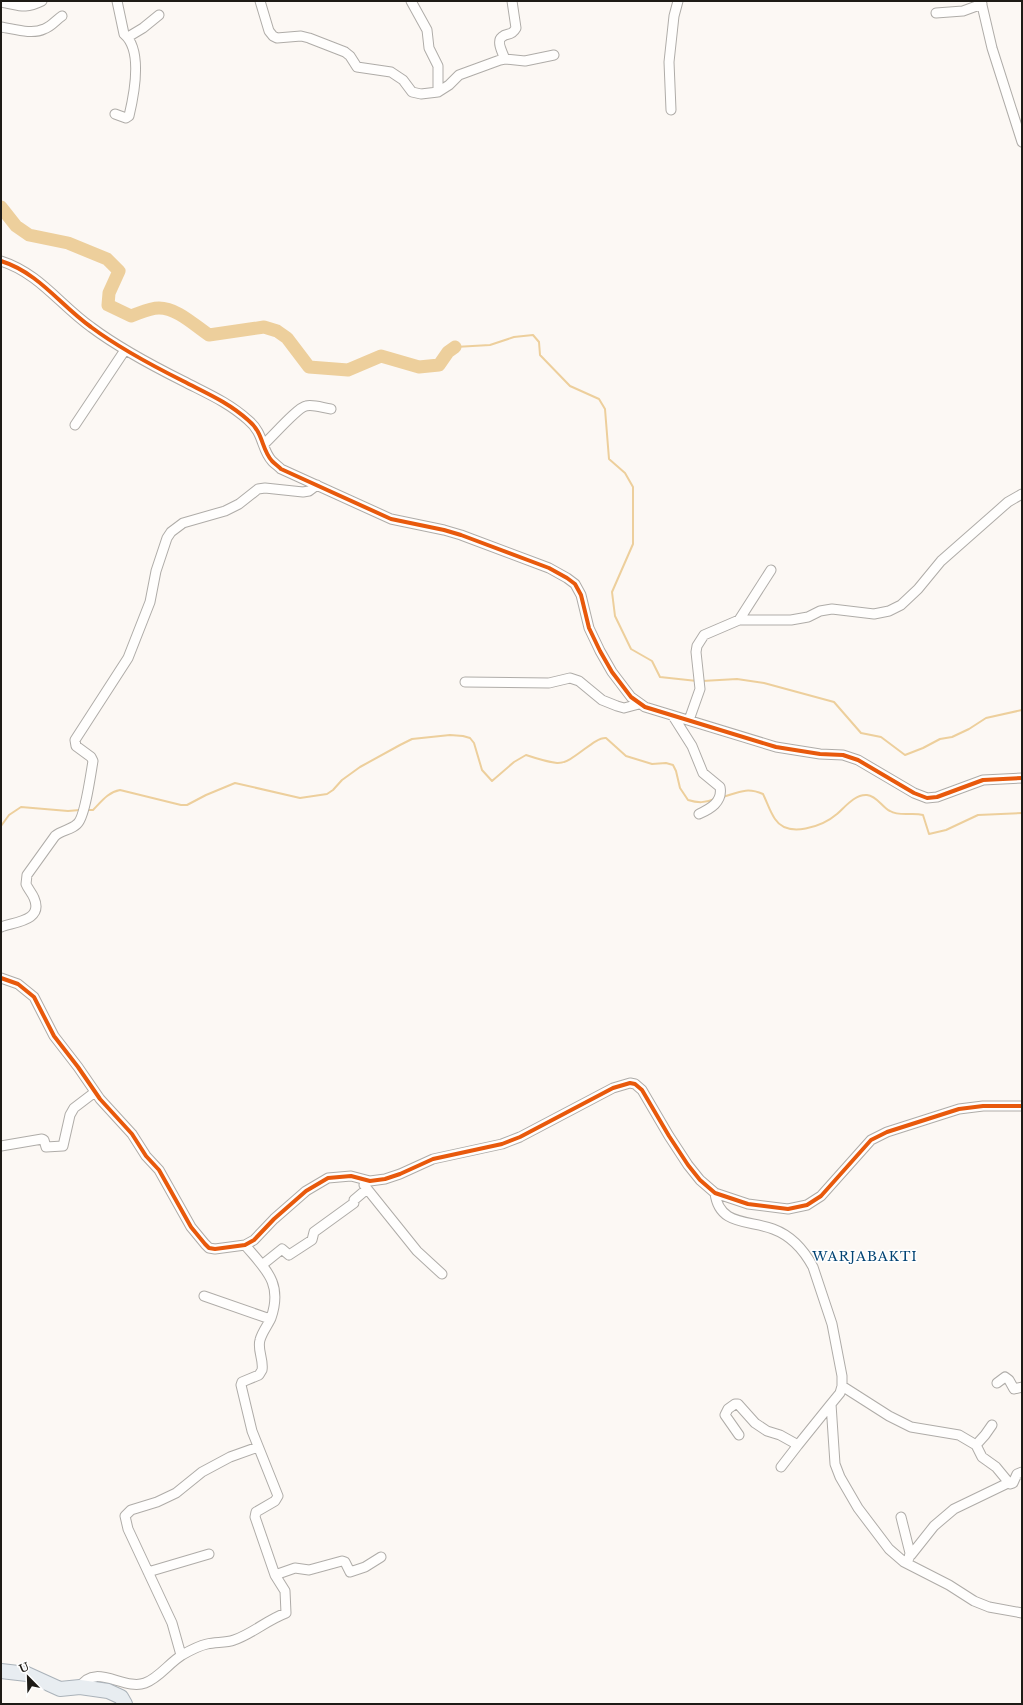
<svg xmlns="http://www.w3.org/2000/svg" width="1023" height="1705" font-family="'Libre Baskerville',serif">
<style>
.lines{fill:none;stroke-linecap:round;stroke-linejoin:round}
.stream{stroke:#edcf9c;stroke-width:2}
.river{stroke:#edcf9c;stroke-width:13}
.street-casing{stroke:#afaca8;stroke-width:11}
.primary-casing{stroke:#aab2b9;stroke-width:16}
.street{stroke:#fffefd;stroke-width:9}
.primary{stroke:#e8edf1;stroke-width:14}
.cycleway-casing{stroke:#fff;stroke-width:6}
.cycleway{stroke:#e8590c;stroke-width:4}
.labels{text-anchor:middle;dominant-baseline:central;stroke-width:3;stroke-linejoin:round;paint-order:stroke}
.quarter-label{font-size:13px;letter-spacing:1px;fill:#044474;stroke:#fff}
</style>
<rect width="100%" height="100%" fill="#fcf8f4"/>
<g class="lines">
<path class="stream" d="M455,347L490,345L514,337L533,335L539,342L540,355L570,386L599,399L605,409L609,459L625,473L633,487V544L612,592L615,616L631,649L652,661L660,677L697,681
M702,681L737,679L764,683L834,702L861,733L881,737L905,755L923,748L940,739L952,737L969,729L986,718L1022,710
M723,797C739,792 747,787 763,794C767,802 770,812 775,819C788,839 823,826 837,814C845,807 855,794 867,795C877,796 882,807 890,811C900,817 912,812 923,815L929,834L946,830L978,815L1022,813
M86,810H93C101,802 108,792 120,790L181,805H187L206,795L235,783L300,798L327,794L333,790L342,780L360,767L400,745L412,739L450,735L463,736L470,738L474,743L482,770L492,781L514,762L526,755C535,758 547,762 557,763C573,764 593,737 606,738L626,756L652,764L666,763L673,765L676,771L680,788L688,800C698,803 705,803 715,799
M1,826L9,815L21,807L68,811L80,810"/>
<path class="river" d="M1,207L16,226L29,235L68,243L107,259L119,271L109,293L108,305L131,316C140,313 149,308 159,308C177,308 194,325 209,335L264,327L277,331L287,338L309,367L348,370L381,356L419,367L439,365L448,352L455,347"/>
<defs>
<path id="street" d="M260,1L269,31L273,36L277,38L301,36L309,38L345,52L350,56L357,67L391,72L403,80L412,92L421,94L438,92L449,85L459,75L500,60L505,59L525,61L554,55
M411,1L427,30L429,48L438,66V92
M981,1L992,48L1022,142
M1,2C20,5 23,10 42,1
M936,13L963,11L982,4
M1,27C14,29 32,35 44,29C51,27 56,20 62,16
M128,37L143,28L159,15
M505,59C503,54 496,41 502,37C507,32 511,37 516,28L512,1
M671,110L669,62L674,16L678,1
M115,114L126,118L129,116C134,95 143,50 124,34L117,1
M1,261C39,273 60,305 91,327C119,348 151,365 183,381C206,393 228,402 248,420C264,433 261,449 272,461C275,464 278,466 281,469L391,519L444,530L461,535L549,568L567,578L575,584L581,595L589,628L600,651L612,672L631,697L645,707L776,747L820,754L843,755L858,760L914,793L927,798L937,797L983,780L1022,778
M75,425L125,350
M264,444C272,437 298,407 306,406C313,404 323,408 331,409
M739,620L771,570
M465,682L549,683L570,678L579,681L602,700L617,706L624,708L639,704
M673,716L692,746L703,773L720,787C723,802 710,809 699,814
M689,720L700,689L696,652L697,646L704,635L739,620H791L808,617L820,611L832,609L874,614L889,611L901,605L918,589L941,561L1008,502L1022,494
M1,927C14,922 44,921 34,898C32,893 28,889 26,884L27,875L55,836C62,830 71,830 77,824C85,818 91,772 93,761L91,757L76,746L75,740L128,658L150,602L156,571L167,538L171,532L183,523L225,511L239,504L258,489L265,488L303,492L309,491L317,485
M1,978L18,984L34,997L54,1036L78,1067L100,1099L132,1134L146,1156L159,1170L191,1227L205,1244L209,1248L215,1249L245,1245L254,1240L274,1219L306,1191L328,1178L351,1176L370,1181L385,1179L400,1174L433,1159L502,1144L520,1137L613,1088L630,1083L635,1084L642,1090L669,1136L688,1165L700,1180L715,1193L748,1204L788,1209L807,1205L821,1196L871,1140L887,1132L959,1109L983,1106H1022
M1,1146L42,1139L44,1140L46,1147L63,1146L70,1115L74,1108L95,1092
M364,1185L417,1251L442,1274
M715,1193C719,1226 749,1220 773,1229C792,1236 804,1250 813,1267L832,1324L842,1376V1386L840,1393L831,1404L835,1464L840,1477L858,1508L889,1549L904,1562L949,1585L974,1601L989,1607L1022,1613
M262,1265L282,1249L289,1255L312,1240L314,1232L354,1203V1200L367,1189
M204,1296L270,1319
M997,1383L1005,1377L1009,1380L1014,1389L1022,1387
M842,1386L889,1416L911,1427L959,1435L976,1445L982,1457L996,1467L1010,1484L1013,1483L1017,1474L1022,1472
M739,1435L725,1415L728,1409L735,1404H738L755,1423L767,1431L780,1435L798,1445L831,1404
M976,1445L985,1435L992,1425
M781,1467L798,1445
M901,1517L910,1553L909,1558
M911,1555L934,1526L954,1509L1008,1483
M148,1572L209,1554
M275,1575L295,1568L309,1570L342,1561L345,1562L350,1572L365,1567L381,1557
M181,1655L172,1623L128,1529L125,1516L131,1510L157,1502L176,1493L202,1472L230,1457L258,1447
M80,1687C95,1662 124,1691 145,1683C159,1678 169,1663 182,1655C189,1651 198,1646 207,1644C216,1642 226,1643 234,1640C252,1634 267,1620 286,1613L285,1591L275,1575L255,1517L256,1512L275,1501L278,1496L252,1431L241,1385L242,1382L259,1375L262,1370C264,1360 257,1350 260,1340C262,1332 268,1325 271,1318C283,1283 266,1270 245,1245"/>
<path id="primary" d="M1,1671L27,1674L60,1689L80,1687L108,1691L121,1697L125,1704"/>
</defs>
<use href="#street" class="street-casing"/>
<use href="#primary" class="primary-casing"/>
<use href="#street" class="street"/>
<use href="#primary" class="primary"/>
<defs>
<path id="cycleway" d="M1,261C39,273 60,305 91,327C119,348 151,365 183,381C206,393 228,402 248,420C264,433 261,449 272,461C275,464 278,466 281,469L391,519L444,530L461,535L549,568L567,578L575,584L581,595L589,628L600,651L612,672L631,697L645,707L776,747L820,754L843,755L858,760L914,793L927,798L937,797L983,780L1022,778
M1,978L18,984L34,997L54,1036L78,1067L100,1099L132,1134L146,1156L159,1170L191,1227L205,1244L209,1248L215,1249L245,1245L254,1240L274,1219L306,1191L328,1178L351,1176L370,1181L385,1179L400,1174L433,1159L502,1144L520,1137L613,1088L630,1083L635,1084L642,1090L669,1136L688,1165L700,1180L715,1193L748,1204L788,1209L807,1205L821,1196L871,1140L887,1132L959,1109L983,1106H1022"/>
</defs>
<use href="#cycleway" class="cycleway-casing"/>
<use href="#cycleway" class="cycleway"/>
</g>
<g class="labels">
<g class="quarter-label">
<text x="865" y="1256">WARJABAKTI</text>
</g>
</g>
<rect width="1023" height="1705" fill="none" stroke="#1e1b16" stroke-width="4"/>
<g transform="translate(28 1677) rotate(337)" stroke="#ffffff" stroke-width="3" paint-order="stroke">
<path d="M0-3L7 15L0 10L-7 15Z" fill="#1e1b16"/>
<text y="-6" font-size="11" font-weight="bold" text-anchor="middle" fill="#1e1b16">U</text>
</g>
</svg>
